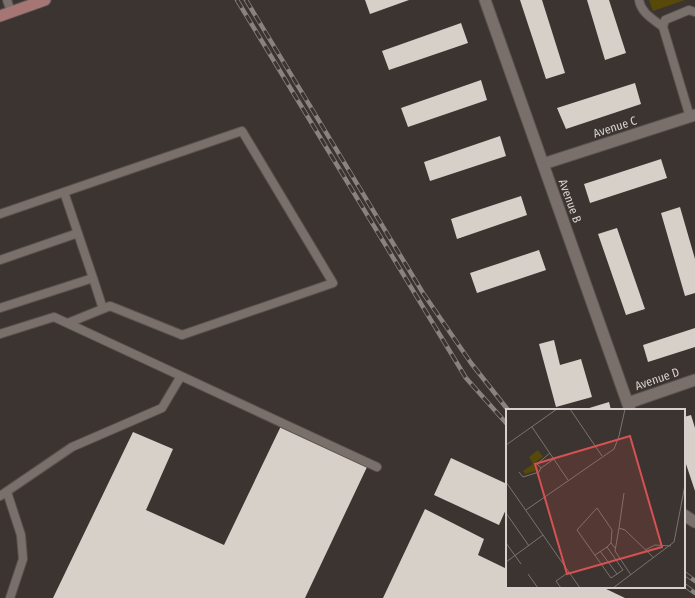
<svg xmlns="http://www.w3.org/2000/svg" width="695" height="598" font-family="'Fira Sans Condensed',sans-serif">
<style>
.green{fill:#564909}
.building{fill:#d7d0c9}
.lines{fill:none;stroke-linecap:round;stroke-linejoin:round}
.service-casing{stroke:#59534f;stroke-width:10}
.minor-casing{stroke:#59534f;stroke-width:13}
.primary-casing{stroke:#59534f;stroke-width:13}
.service{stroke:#79706c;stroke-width:8}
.minor{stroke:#79706c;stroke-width:11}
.primary{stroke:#a57674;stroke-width:11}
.rail-casing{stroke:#89837f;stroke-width:4.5}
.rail{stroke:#3c3430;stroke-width:3;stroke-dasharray:9;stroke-linecap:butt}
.labels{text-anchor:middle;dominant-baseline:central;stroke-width:4;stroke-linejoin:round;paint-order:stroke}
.street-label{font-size:12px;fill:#d7d2cf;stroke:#3c3430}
.inset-road{fill:none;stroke:#7a7370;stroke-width:1}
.view{fill:#d65252;fill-opacity:0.15;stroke:#d65252;stroke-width:2}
.inset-edge{fill:none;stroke:#d7d2cf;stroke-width:2}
</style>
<rect width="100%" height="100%" fill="#3c3430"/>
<path class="green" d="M649,0H685L653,11Z"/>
<path class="building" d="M365,0H409L370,14Z
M520,0H542L565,73L546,79Z
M587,0H609L626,53L605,60Z
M461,23L468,43L389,70L382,51Z
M481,80L487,100L408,127L401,108Z
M635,83L641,104L566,129L557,108Z
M500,136L506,156L430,181L424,162Z
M661,159L667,178L590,203L584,184Z
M521,196L527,215L457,239L451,219Z
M680,207L695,259V293L685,296L661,213Z
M617,228L645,309L626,315L598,234Z
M539,250L546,270L477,293L470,273Z
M695,328V347L648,362L643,345Z
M554,340L560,365L581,359L592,397L556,407L539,344Z
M609,402L611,410H587L586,409Z
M691,415L695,428V491L684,458V417Z
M281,426L367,467L305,598H53L133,432L173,449L146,510L224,545Z
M451,458L507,484V507L499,525L434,495Z
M425,509L484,539L478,555L507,569V587H602L625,598H383Z"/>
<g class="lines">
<defs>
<path id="service" d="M7,0L11,12
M639,0C641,13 653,19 663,27
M690,117L663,27L665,20L689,10L695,12
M64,192L93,278
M0,214L242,131L333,283L182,335L110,306L68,323
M0,260L78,233
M0,308L93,278L103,309
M0,334L54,317L181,376L162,408L72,447L0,496
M181,376L377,467
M7,492L21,535L23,559L10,598"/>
<path id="minor" d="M485,0L630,410
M543,164L695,115
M628,403L695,380
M684,515L695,522"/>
<path id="primary" d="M0,16L45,0"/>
</defs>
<use href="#service" class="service-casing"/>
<use href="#minor" class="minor-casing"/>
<use href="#primary" class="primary-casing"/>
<use href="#service" class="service"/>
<use href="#minor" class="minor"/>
<use href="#primary" class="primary"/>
<defs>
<path id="rail" d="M237,0L466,378L507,424
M246,0L423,293L471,363L508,410
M684,573L695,581
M684,585L695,593"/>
</defs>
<use href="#rail" class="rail-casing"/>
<use href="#rail" class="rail"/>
</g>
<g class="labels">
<g class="street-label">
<text transform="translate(615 127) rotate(-18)">Avenue C</text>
<text transform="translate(570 201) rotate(70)">Avenue B</text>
<text transform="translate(657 379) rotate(-19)">Avenue D</text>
</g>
</g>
<g transform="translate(506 409)">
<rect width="179" height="179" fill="#3c3430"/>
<path d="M32,41L37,48L28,54L33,61L19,65L17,62L27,55L23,48Z" fill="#564909"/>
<path class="inset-road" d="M64,0L96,47M26,18L62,71M0,36L51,0M44,44L31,55L35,59L48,50M13,63L17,68L33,63L35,59M0,73L74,179M20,101L108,40L113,27L119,0M0,104L23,137M113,119L118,84M0,134L15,155M105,134L101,138L117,161L105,169L71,121L91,99L106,121L105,134L109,139M139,141L149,136L165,137M94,142L111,165M89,146L101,138M0,153L37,126M22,165L32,179M125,166L109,142L113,119L119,121L148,149M55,179L50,172L63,163M107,179L168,133L179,76"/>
<path class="view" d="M124,27L156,138L61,165L29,55Z"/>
<rect width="179" height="179" class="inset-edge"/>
</g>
</svg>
